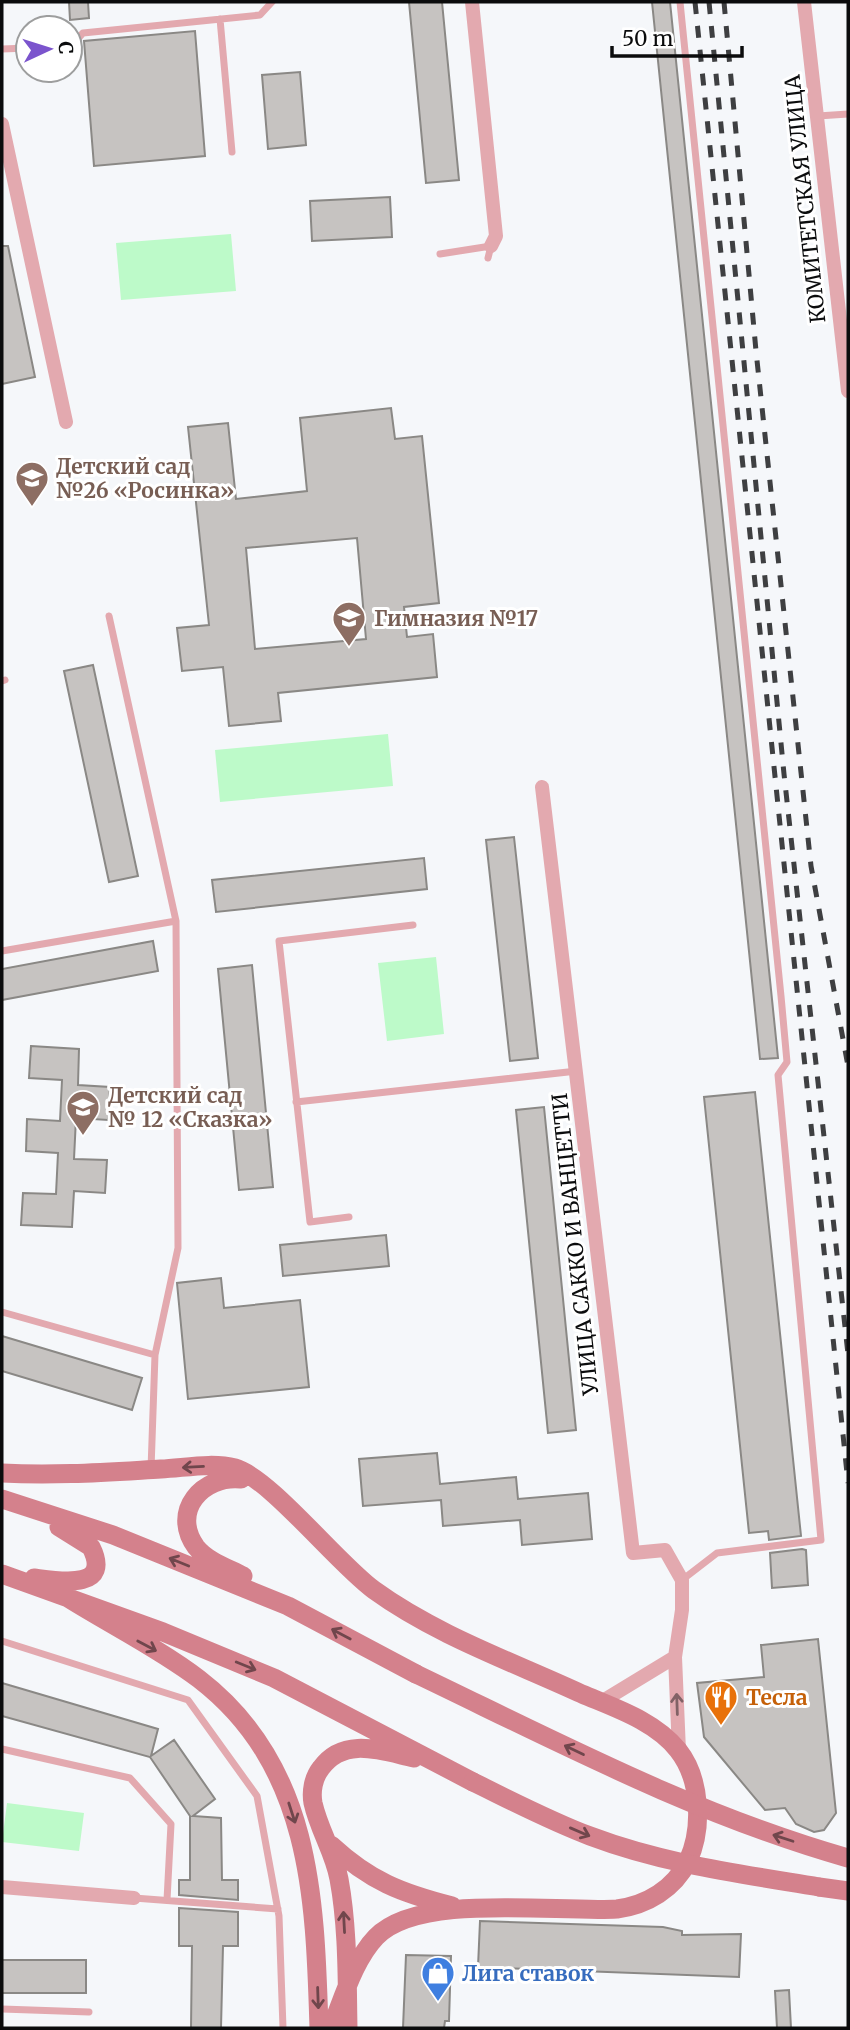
<svg xmlns="http://www.w3.org/2000/svg" width="850" height="2030" font-family="Merriweather,serif">
<style>
.green{fill:#bdfac9}
.building{fill:#c6c3c1;stroke:#8a8885;stroke-width:2;fill-rule:evenodd}
.lines{fill:none;stroke-linecap:round;stroke-linejoin:round}
.lane{stroke:#e3a9af;stroke-width:7}
.street{stroke:#e3a9af;stroke-width:14}
.secondary{stroke:#d4818c;stroke-width:19}
.rail{stroke:#3e3f41;stroke-width:5;stroke-dasharray:12 12;stroke-linecap:butt}
.secondary-bridge{stroke:#d4818c;stroke-width:19}
.oneway{stroke:#70464c}
.oneway2{stroke:#826266}
.labels{text-anchor:middle;dominant-baseline:central;stroke-width:6;stroke-linejoin:round;paint-order:stroke}
.street-label{font-size:21px;fill:#0b0c0d;stroke:#fff}
.education-label{font-size:21px;font-weight:bold;fill:#785e54;stroke:#fff;text-anchor:start}
.food-label{font-size:21px;font-weight:bold;fill:#c56008;stroke:#fff;text-anchor:start}
.shop-label{font-size:21px;font-weight:bold;fill:#366cbe;stroke:#fff;text-anchor:start}
</style>
<rect width="100%" height="100%" fill="#f5f7fa"/>
<path class="green" d="M231,234L236,291L121,300L116,243Z
M388,734L393,786L220,802L215,750Z
M436,957L444,1034L387,1041L378,963Z
M7,1803L84,1813L79,1851L2,1842Z"/>
<path class="building" d="M69,2H88L89,18L70,20Z
M409,2H442L459,180L426,183Z
M652,2H670L778,1058L760,1059Z
M195,31L205,156L94,166L84,41Z
M300,72L306,145L268,149L262,75Z
M390,197L392,237L312,241L310,201Z
M2,246H8L35,377L2,384Z
M391,408L395,439L422,436L439,603L404,607L407,637L433,634L437,677L278,693L281,721L229,726L223,667L182,671L177,628L209,625L188,427L228,423L236,499L307,491L300,418ZM357,538L366,639L255,649L246,548Z
M93,665L138,876L109,882L64,671Z
M514,837L538,1058L510,1061L486,840Z
M424,858L427,889L216,912L212,880Z
M153,941L158,971L2,1000V969Z
M252,965L273,1187L239,1190L218,969Z
M31,1046L79,1049L78,1085L110,1087L108,1120L76,1118L74,1159L107,1160L105,1193L74,1191L72,1227L21,1225L23,1193L56,1194L58,1153L26,1151L27,1119L60,1121L62,1080L29,1078Z
M755,1092L801,1536L769,1540L768,1531L749,1533L704,1097Z
M544,1107L576,1430L548,1433L516,1110Z
M386,1235L389,1266L283,1276L280,1245Z
M221,1278L224,1308L300,1300L309,1387L188,1399L177,1283Z
M2,1336L142,1378L132,1410L2,1371Z
M437,1453L440,1484L516,1477L518,1499L588,1493L592,1539L522,1545L520,1520L443,1526L441,1500L363,1506L359,1459Z
M802,1549L806,1550L808,1585L772,1588L770,1553Z
M818,1639L836,1813L824,1830L814,1832L796,1824L785,1808L765,1810L704,1737L697,1683L764,1677L761,1645Z
M2,1683L158,1729L151,1756L174,1740L215,1799L193,1816L221,1818L222,1880H238V1900L179,1895V1880H190V1816L150,1757L2,1716Z
M179,1908L238,1912V1946H223L221,2028H191L192,1946H179Z
M480,1921L663,1927L682,1931V1935L741,1934L739,1977L478,1967Z
M406,1955L451,1956L449,2021H445L444,2028H403Z
M2,1960H86V1993H2Z
M789,1990L791,2028H777L775,1991Z"/>
<g class="lines">
<path class="lane" d="M680,2L781,996L787,1062L778,1075L821,1540L717,1553L682,1580
M220,19L232,152
M70,47L83,33L260,15L272,2
M2,49L28,48
M818,116L848,114
M440,254L491,246L488,258
M109,616L176,921L178,1248L155,1355L151,1469
M2,681L5,680
M2,951L176,921
M296,1102L577,1071
M349,1217L310,1222L279,941L413,925
M2,1312L155,1355
M2,1641L188,1700L257,1796L279,1916L283,2028
M2,1749L130,1778L171,1824L167,1900
M134,1898L278,1909
M2,2009L89,2012"/>
<path class="street" d="M472,2L496,236L491,246
M804,2L848,391
M2,124L66,422
M542,787L633,1553L665,1550L682,1580V1610L675,1657L679,1751
M601,1702L675,1657
M2,1887L134,1898"/>
<path class="secondary" d="M2,1473C55,1476 108,1472 161,1469C184,1468 212,1462 235,1468C270,1478 338,1564 374,1590C436,1635 513,1662 582,1694C615,1708 655,1721 678,1750C701,1779 703,1828 688,1861C674,1889 647,1905 617,1909C556,1913 419,1892 376,1937C354,1960 343,1999 331,2028
M241,1479C203,1475 170,1511 196,1547C207,1561 228,1568 243,1576
M2,1499L113,1535L288,1606L416,1674
M2,1574L163,1632L274,1678L473,1782
M34,1578C58,1581 113,1591 91,1547L59,1527
M68,1598C111,1625 158,1648 199,1679C312,1766 315,1899 319,2028
M331,1845C370,1881 401,1893 452,1906
M819,1887L848,1891
M348,2028C347,1979 348,1928 339,1879C334,1852 319,1830 313,1803C311,1792 313,1778 321,1768C344,1736 382,1751 414,1758"/>
<path class="rail" d="M695,2L848,1483
M709,2L784,774L848,1354
M724,2L756,351L811,866L848,1066"/>
<path class="secondary-bridge" d="M416,1674C558,1742 696,1815 848,1858
M473,1782C512,1801 550,1821 590,1836C664,1864 741,1874 819,1887"/>
</g>
<defs><path id="oneway-shaft" d="M-6 0H5M1.5-3L5.5 0L1.5 3" fill="none" stroke-width="1.6" stroke-linecap="round" stroke-linejoin="round" transform="scale(1.75)"/></defs>
<g class="oneway">
<use href="#oneway-shaft" transform="translate(193 1467) rotate(177)"/>
<use href="#oneway-shaft" transform="translate(179 1562) rotate(-158)"/>
<use href="#oneway-shaft" transform="translate(341 1634) rotate(-152)"/>
<use href="#oneway-shaft" transform="translate(147 1646) rotate(28)"/>
<use href="#oneway-shaft" transform="translate(246 1666) rotate(22)"/>
<use href="#oneway-shaft" transform="translate(574 1750) rotate(-154)"/>
<use href="#oneway-shaft" transform="translate(292 1813) rotate(72)"/>
<use href="#oneway-shaft" transform="translate(580 1832) rotate(23)"/>
<use href="#oneway-shaft" transform="translate(783 1838) rotate(-162)"/>
<use href="#oneway-shaft" transform="translate(344 1922) rotate(-93)"/>
<use href="#oneway-shaft" transform="translate(318 1998) rotate(88)"/>
</g>
<use class="oneway2" href="#oneway-shaft" transform="translate(677 1704) rotate(-92)"/>
<defs>
<symbol id="school-pin" viewBox="-11 -11 22 30"><path d="M0 17L-7.5 6A9.5 9.5 0 1 1 7.5 6Z" fill="#8d6e63" stroke="#fff"/><path d="M0-5L7-2L0 1L-7-2ZM-4 1L0 2.5L4 1V4Q0 6-4 4Z" fill="#fff"/></symbol>
<symbol id="restaurant-pin" viewBox="-11 -11 22 30"><path d="M0 17L-7.5 6A9.5 9.5 0 1 1 7.5 6Z" fill="#e8710a" stroke="#fff"/><path d="M-5-6h1v4h1v-4h1v4h1v-4h1v5L-1.5 .5V6h-2V.5L-5-1ZM5-6V6H3V1.5H1.5Q1.5-4 5-6Z" fill="#fff"/></symbol>
<symbol id="shop-pin" viewBox="-11 -11 22 30"><path d="M0 17L-7.5 6A9.5 9.5 0 1 1 7.5 6Z" fill="#3f7fe0" stroke="#fff"/><path d="M-5-2.5h2.3a2.7 3.5 0 0 1 5.4 0H5L5.5 6h-11ZM-1.5-2.5h3a1.5 2.3 0 0 0-3 0Z" fill="#fff"/></symbol>
</defs>
<g fill-rule="evenodd">
<use href="#school-pin" x="13" y="459" width="38" height="52"/>
<use href="#school-pin" x="330" y="599" width="38" height="52"/>
<use href="#school-pin" x="64" y="1088" width="38" height="52"/>
<use href="#restaurant-pin" x="702" y="1678" width="38" height="52"/>
<use href="#shop-pin" x="419" y="1954" width="38" height="52"/>
</g>
<g class="labels">
<g class="street-label">
<text transform="translate(805 199) rotate(-96)">КОМИТЕТСКАЯ УЛИЦА</text>
<text transform="translate(575 1244) rotate(-96)">УЛИЦА САККО И ВАНЦЕТТИ</text>
</g>
<g class="education-label">
<text x="56" y="466">Детский сад<tspan x="56" dy="24">№26 «Росинка»</tspan></text>
<text x="374" y="618">Гимназия №17</text>
<text x="108" y="1095">Детский сад<tspan x="108" dy="24">№ 12 «Сказка»</tspan></text>
</g>
<g class="food-label">
<text x="746" y="1697">Тесла</text>
</g>
<g class="shop-label">
<text x="462" y="1973">Лига ставок</text>
</g>
</g>
<rect width="850" height="2030" fill="none" stroke="#0b0c0d" stroke-width="7"/>
<g transform="translate(49 49) rotate(86)"><circle r="33" fill="#ffffff" stroke="#9d9e9e" stroke-width="2"/>
<path d="M0-5L12 26L0 18L-12 26Z" fill="#7b54cd"/>
<text y="-10" font-size="19" font-weight="bold" text-anchor="middle" fill="#0b0c0d">С</text>
</g>
<path d="M612 46v10h130v-10" fill="none" stroke="#0b0c0d" stroke-width="3.5"/>
<text x="622" y="46" font-size="21" fill="#0b0c0d" stroke="#ffffff" stroke-width="5" paint-order="stroke">50 m</text>
</svg>
